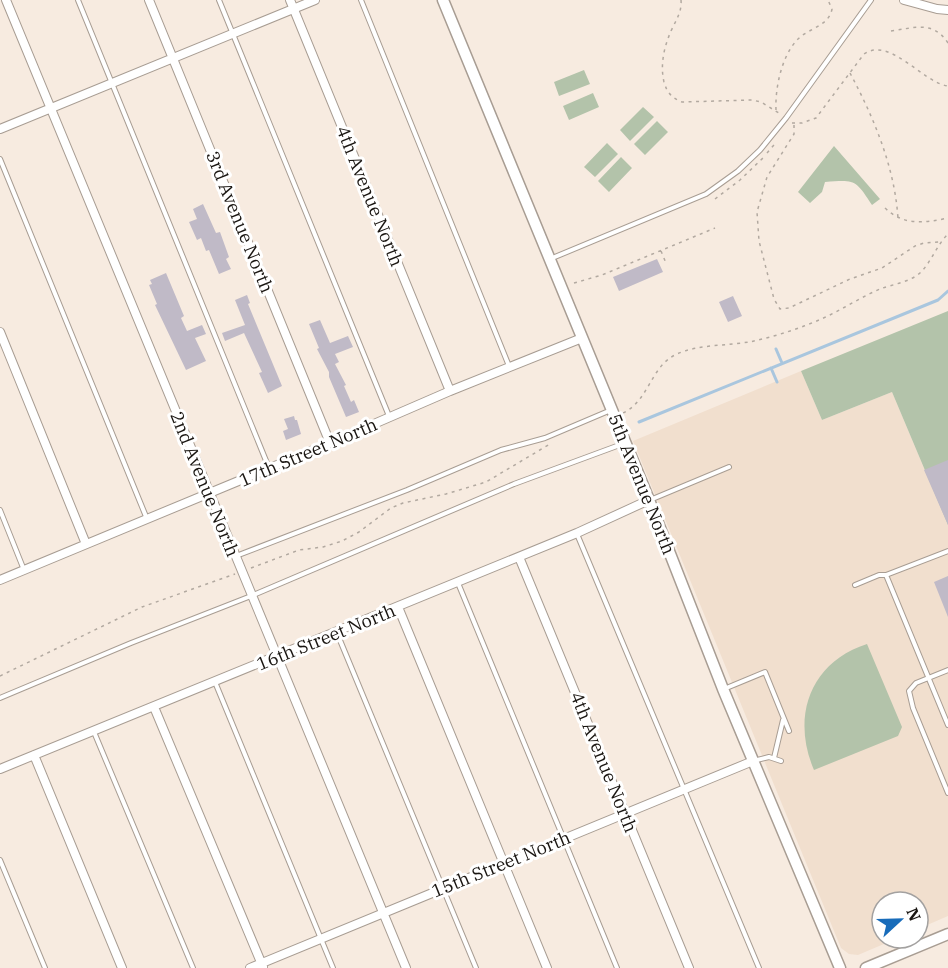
<svg xmlns="http://www.w3.org/2000/svg" width="948" height="968" font-family="'IBM Plex Serif',serif">
<style>
.built{fill:#f1dfce}
.green{fill:#b3c3aa}
.lines{fill:none;stroke-linecap:round;stroke-linejoin:round}
.stream{stroke:#a9c6de;stroke-width:3}
.building{fill:#c0bac7}
.lane-casing{stroke:#a89d93;stroke-width:6}
.street-casing{stroke:#a89d93;stroke-width:10}
.secondary-casing{stroke:#a89d93;stroke-width:13}
.path{stroke:#b2a9a0;stroke-width:1.5;stroke-dasharray:3 4.5;stroke-linecap:butt}
.lane{stroke:#fff;stroke-width:4}
.street{stroke:#fff;stroke-width:8}
.secondary{stroke:#fff;stroke-width:10}
.labels{text-anchor:middle;dominant-baseline:central;stroke-width:6;stroke-linejoin:round;paint-order:stroke}
.street-label{font-size:18px;fill:#191511;stroke:#fff}
</style>
<rect width="100%" height="100%" fill="#f7ebe0"/>
<path class="built" d="M801,371L822,420L892,392L948,525V916L918,929V902H882V938H898L858,955L849,954L841,948L633,441Z"/>
<path class="green" d="M584,70L590,84L559,96L554,82Z
M593,93L599,107L569,120L563,106Z
M643,107L654,117L630,141L620,130Z
M657,121L668,132L645,155L634,144Z
M607,143L618,154L595,177L584,167Z
M834,146L880,199L872,205C855,179 855,180 825,182L822,192L810,203L798,192Z
M621,157L632,168L609,192L598,181Z
M948,311V525L892,392L822,420L801,371Z
M867,644L902,727L898,736L814,770C791,717 810,662 867,644Z"/>
<g class="lines">
<path class="stream" d="M776,349L782,363
M771,368L777,382
M639,422L938,300L948,291"/>
</g>
<path class="building" d="M203,204L216,233L220,232L229,257L226,259L231,269L219,274L209,250L206,251L201,238L197,240L189,222L197,219L193,209Z
M657,259L663,272L619,291L613,277Z
M166,273L184,316L181,318L187,331L202,325L206,334L195,338L206,361L186,370L155,305L157,304L149,285L152,284L150,280Z
M247,295L250,303L248,304L282,386L268,393L259,373L262,372L244,333L225,341L222,333L245,325L235,300Z
M733,296L742,316L728,322L719,302Z
M320,320L330,343L348,336L353,347L335,354L339,362L335,364L346,385L344,386L351,402L354,400L359,412L346,417L329,377V372L317,349L319,348L309,324Z
M294,416L295,420H297L301,434L286,440L283,431L288,429L284,419Z
M948,460V525L924,470Z
M948,576V617L934,582Z"/>
<g class="lines">
<defs>
<path id="lane" d="M78,0L269,468
M219,0L389,416
M361,0L509,366
M0,159L147,519
M550,259L706,194L738,171L760,150L786,118L871,0
M650,500L729,467
M0,510L24,570
M577,534L759,968
M948,551L886,575L948,725
M236,556L407,490L501,450L545,438L611,410
M458,583L617,968
M855,585L879,575H886
M337,633L476,968
M948,670L916,683L909,691L913,708L948,793
M215,682L333,968
M724,689L765,672L789,731
M0,698L131,643L251,596L514,484L625,443
M94,732L193,968
M774,758L783,720
M753,761L769,757L781,761
M0,860L45,968"/>
<path id="street" d="M6,0L406,968
M149,0L330,443
M290,0L450,391
M904,0L937,9L948,10
M0,129L315,0
M0,332L86,544
M519,557L689,968
M0,580L330,443L450,391L582,338
M398,607L547,968
M154,707L263,967
M34,755L122,968
M0,769L577,533L649,500
M250,968L753,761"/>
<path id="secondary" d="M443,0L649,500L723,689L840,968
M866,968L948,934"/>
</defs>
<use href="#lane" class="lane-casing"/>
<use href="#street" class="street-casing"/>
<use href="#secondary" class="secondary-casing"/>
<path class="path" d="M681,0C682,12 676,20 671,31C664,47 660,65 664,82C667,93 672,98 682,102L752,100L761,102L782,115
M891,31C914,28 933,20 948,43
M850,73C874,118 895,168 898,219
M776,110C775,87 782,55 798,39C809,28 829,26 832,9L828,0
M792,123H802L816,118L864,54C890,36 923,83 948,86
M794,125V134L767,177L757,212L759,241L774,299L780,309L789,308L850,279L882,268L915,246L924,243L940,242
M767,153L774,145
M715,199L740,180L764,157
M885,208C904,226 924,223 948,218
M661,251L666,263
M574,283L602,275L715,228
M623,413C650,400 650,366 677,354C698,344 730,346 754,341C776,336 798,329 819,320C840,311 859,298 880,289C893,284 912,282 922,271C932,260 937,245 948,234
M251,568L299,550L323,547L342,541L359,532L391,508L403,503L446,494L486,482L550,444
M0,676L142,607L235,574"/>
<use href="#lane" class="lane"/>
<use href="#street" class="street"/>
<use href="#secondary" class="secondary"/>
</g>
<g class="labels">
<g class="street-label">
<text transform="translate(370 196) rotate(68)">4th Avenue North</text>
<text transform="translate(240 222) rotate(68)">3rd Avenue North</text>
<text transform="translate(308 452) rotate(-23)">17th Street North</text>
<text transform="translate(205 484) rotate(68)">2nd Avenue North</text>
<text transform="translate(642 484) rotate(68)">5th Avenue North</text>
<text transform="translate(326 637) rotate(-22)">16th Street North</text>
<text transform="translate(604 762) rotate(68)">4th Avenue North</text>
<text transform="translate(501 864) rotate(-22)">15th Street North</text>
</g>
</g>
<g transform="translate(900 920) rotate(68)"><circle r="28" fill="#ffffff" stroke="#a3a1a0" stroke-width="1.5"/>
<path d="M0-4.5L10 22L0 15L-10 22Z" fill="#186cba"/>
<text y="-9" font-size="16" font-weight="bold" text-anchor="middle" fill="#191511">N</text>
</g>
</svg>
